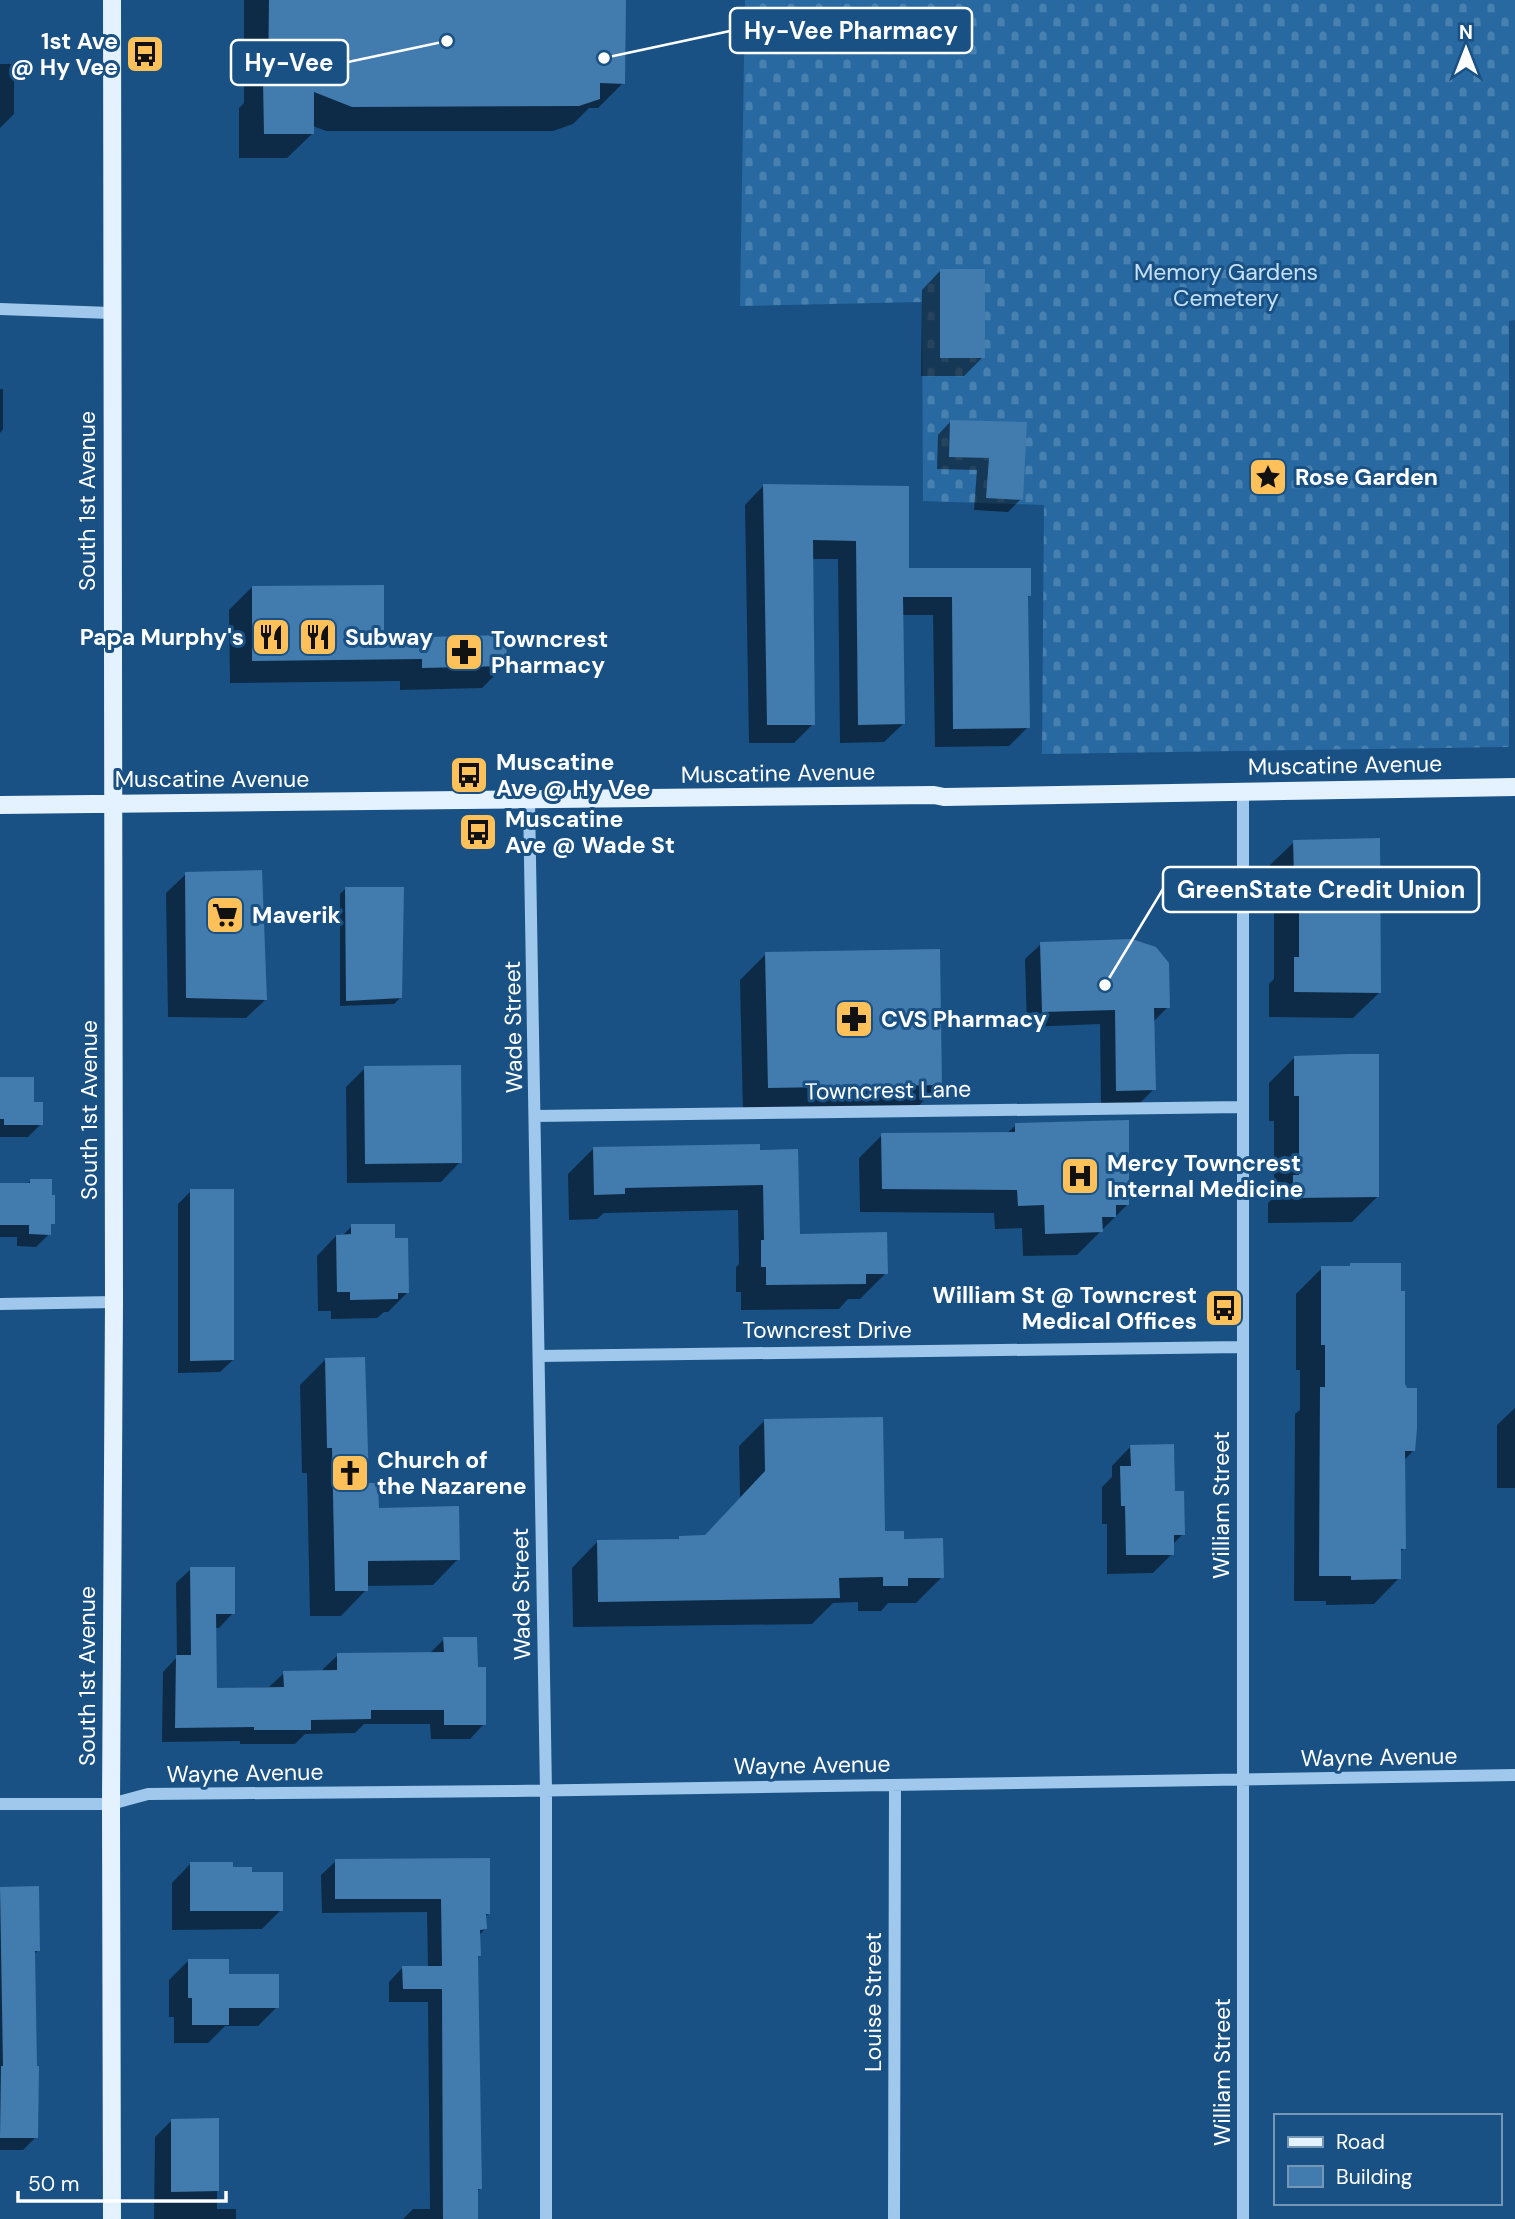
<svg xmlns="http://www.w3.org/2000/svg" width="1515" height="2219" font-family="'DM Sans',sans-serif">
<style>
.cemetery{fill:url(#cemetery-stones)}
.shadow{fill:#0007}
.building{fill:#427bae}
.lines{fill:none;stroke-linecap:round;stroke-linejoin:round}
.minor{stroke:#9fc8ec;stroke-width:12}
.major{stroke:#e4f1ff;stroke-width:18}
.labels{text-anchor:middle;dominant-baseline:central;stroke-width:6;stroke-linejoin:round;paint-order:stroke}
.poi-label{font-size:23px;font-weight:bold;fill:#fff;stroke:#195184;text-anchor:start}
.park-label{font-size:23px;fill:#c4e0f9;stroke:#195184}
.street-label{font-size:23px;fill:#fff;stroke:#195184}
.leader{fill:none;stroke:#fff;stroke-width:2.5}
.callout-dot{fill:#fff;stroke:#195184;stroke-width:2.5}
.callout{fill:#195184;stroke:#fff;stroke-width:2.5}
.callout-label{font-size:24px;text-anchor:middle;font-weight:bold;fill:#fff}
</style>
<defs>
<pattern id="cemetery-stones" width="16" height="16" patternUnits="userSpaceOnUse" patternTransform="scale(1.75)"><rect width="16" height="16" fill="#2869a1"/><path d="M2 7V4a2 2 0 0 1 4 0v3zM10 15v-3a2 2 0 0 1 4 0v3z" fill="#4880af"/></pattern>
</defs>
<rect width="100%" height="100%" fill="#195184"/>
<path class="cemetery" d="M745,0H1515V320L1509,321V747L1042,754L1044,505L923,501L922,302L740,306Z"/>
<path class="shadow" d="M244,0H624L623,83L598,108H589L573,124L553,131H326L313,126V133L287,158H239V108L244,103Z
M0,64H14V114L0,128Z
M941,270L983,357L964,376H921L922,290Z
M0,389H3V429L0,433Z
M950,422L1025,424L1021,499L1008,512L974,510L977,470L937,469L938,435Z
M763,486L907,570L1029,596L1026,599L1028,727L1009,746L935,747L933,615H902L903,724L884,742L840,743L838,559H811L813,724L794,743H749L745,505Z
M252,587L383,640L505,665L482,688L400,690V681L230,683L229,610Z
M1294,842L1379,993L1353,1018L1269,1017V984L1274,979V901H1269L1268,867Z
M186,874L266,999L246,1018L168,1017L166,893Z
M346,888L400,998L394,1004L340,1006V894Z
M1041,944L1168,1007L1152,1023L1154,1089L1138,1105L1101,1106L1100,1024L1027,1027L1025,959Z
M766,954L940,1085L914,1110L743,1113L740,980Z
M1294,1058L1377,1197L1352,1222L1268,1223V1203L1274,1197V1121H1269V1083Z
M365,1068L460,1162L441,1182L347,1183L346,1087Z
M0,1078L33,1103L41,1124L28,1137H0Z
M1016,1125L1128,1204L1077,1255L1023,1256L1022,1228L995,1229L994,1213L860,1212L859,1158L882,1135L1006,1134Z
M758,1146L798,1236L886,1273L860,1299H848L839,1309L741,1310V1292H736V1267L739,1264L738,1210L604,1213L597,1219L569,1220L568,1174L594,1148Z
M31,1180L53,1223L49,1226V1234L36,1247L17,1246V1237H0V1185H26Z
M191,1191L233,1360L220,1372L178,1373V1204Z
M352,1226L394,1240L408,1292L388,1312H384L377,1318L331,1319V1311H318L317,1256L336,1236H342Z
M1351,1265L1404,1385L1414,1450L1403,1461L1404,1548L1399,1553V1578L1374,1604L1326,1605V1601H1294L1295,1414L1300,1410V1370H1296V1294L1322,1268H1348Z
M326,1359L377,1510L458,1559L433,1585L366,1586V1590L341,1616H310L307,1473H302L300,1385Z
M1515,1408V1488H1497V1425Z
M765,1420L883,1533L902,1541L942,1577L916,1603H888L881,1611H858V1602L833,1603L812,1624L573,1627L572,1568L597,1542L676,1541L680,1537H704L740,1498L739,1446Z
M1131,1446L1173,1493L1183,1534L1172,1545V1554L1153,1573L1107,1574V1524H1102V1487L1112,1477V1466Z
M191,1569L233,1613L219,1628H215V1690L269,1687L284,1673L323,1672V1669L338,1655L429,1654L444,1639L476,1669L484,1724L470,1739H431L430,1724H364L355,1733L305,1734L295,1744H240V1741L162,1742L163,1672L177,1657L176,1583Z
M336,1861L488,1914L485,1917V1929L479,1935V1956L477,1958L480,2189L476,2192L477,2219H403L413,2209H430L428,2002H389V1982L403,1967H428L427,1912L322,1913L321,1875Z
M191,1863L231,1868L251,1874L281,1910L262,1929L172,1930V1883Z
M38,1888V1950L33,1955L36,2137L23,2150H0V1889Z
M188,1961L228,1976L277,2007L258,2026H225L208,2043H174V2017H169V1980Z
M172,2120H217V2209H236V2219H154L155,2137Z"/>
<path class="building" d="M269,0H626L625,84L600,83V99L579,106L352,107L314,92V134H264L263,81H268Z
M940,269H985V358H940Z
M950,420L1027,422L1023,500L986,498L989,458L949,457Z
M763,484L909,486V568H1031V596H1028L1030,728L953,729L952,597H903L905,724L858,725L856,541L813,540L815,725H767Z
M384,585V638L506,635L507,666L422,668V659L252,661V586Z
M1380,838L1381,993L1294,992V957H1299V876H1294L1293,840Z
M262,870L267,1000L186,998L185,872Z
M345,887H404L402,998L346,1001Z
M1132,939L1156,947L1169,963L1170,1008H1154L1156,1090L1116,1091L1115,1010L1042,1012L1040,942Z
M940,949L942,1085L768,1088L765,952Z
M1348,1054H1379V1197L1293,1198V1175H1299V1096H1294V1056Z
M461,1065L462,1163L365,1164L364,1066Z
M0,1077H34V1102H43V1125H4V1119H0Z
M1129,1120V1205H1116V1217H1102L1103,1232L1045,1234L1044,1205L1018,1206L1017,1190L882,1189L881,1133L1015,1132V1123Z
M760,1144V1150L798,1149L800,1234L887,1232L888,1274H866V1284L766,1285V1267H761V1240H764L763,1185L625,1188V1194L594,1195L593,1147Z
M30,1179H52V1195H55V1224H51V1235L29,1234V1225H0V1183H30Z
M190,1189H234V1360L190,1361Z
M351,1224H395V1238H408L409,1293H398V1299L350,1300V1292H337L336,1235L351,1234Z
M1350,1263H1401V1291H1405V1384L1407,1388H1417V1429L1415,1451H1405L1406,1549H1401V1579L1351,1580V1576H1319L1320,1387H1325V1345H1321V1266H1350Z
M365,1357L369,1483H378L379,1508L459,1506L460,1560L368,1561V1591H335L332,1448H327L325,1358Z
M883,1417L885,1531H904V1539L943,1538L944,1578H908V1586H883V1577L839,1578L840,1598L598,1602L597,1540L679,1539V1536L705,1535L765,1471L764,1419Z
M1174,1444L1175,1491H1184L1185,1535H1174V1555H1126L1125,1506H1121L1120,1466H1131L1130,1445Z
M190,1567H235V1614H216L217,1688L284,1687L283,1671L337,1670V1653L444,1652L443,1637H477L478,1667H486V1725H444V1710H371V1719L311,1720V1730H254V1727L175,1728L176,1655H191Z
M490,1858V1914H486L487,1929L480,1930L481,1956H478L482,2189H478V2219H443L442,1989H403L402,1966H442L441,1899H335V1859Z
M190,1862H233V1867H252V1872H283V1911H190Z
M39,1886L40,1951H35L37,2066H39L38,2138H0L1,2066H3L0,1887Z
M188,1959H229V1974H279V2008H229V2025H192V1998H188Z
M219,2118V2191L171,2192V2119Z"/>
<g class="lines">
<path class="minor" d="M0,309L111,313
M1243,791V2219
M529,801L546,1791V2219
M535,1116L1242,1107
M0,1304L114,1302
M539,1356L1242,1347
M0,1804H111L148,1794L514,1791L1515,1775
M894,2219L895,1785"/>
<path class="major" d="M0,805L934,795L944,797L1515,787
M112,2219L111,1804L114,1302L112,0"/>
</g>
<defs>
<symbol id="bus-square" viewBox="-11 -11 22 22"><rect x="-9" y="-9" width="18" height="18" rx="4" fill="#fec15a" stroke="#195184"/><path d="M-5-6H5V4H4V6H2V4H-2V6H-4V4H-5ZM-3.5-4V0h7V-4ZM-3.5 1.2v1.5H-2V1.2ZM2 1.2v1.5H3.5V1.2Z" fill="#111"/></symbol>
<symbol id="sight-square" viewBox="-11 -11 22 22"><rect x="-9" y="-9" width="18" height="18" rx="4" fill="#fec15a" stroke="#195184"/><path d="M0-6L1.8-2.2L6-1.7L2.9 1.2L3.7 5.4L0 3.3L-3.7 5.4L-2.9 1.2L-6-1.7L-1.8-2.2Z" fill="#111"/></symbol>
<symbol id="restaurant-square" viewBox="-11 -11 22 22"><rect x="-9" y="-9" width="18" height="18" rx="4" fill="#fec15a" stroke="#195184"/><path d="M-5-6h1v4h1v-4h1v4h1v-4h1v5L-1.5 .5V6h-2V.5L-5-1ZM5-6V6H3V1.5H1.5Q1.5-4 5-6Z" fill="#111"/></symbol>
<symbol id="pharmacy-square" viewBox="-11 -11 22 22"><rect x="-9" y="-9" width="18" height="18" rx="4" fill="#fec15a" stroke="#195184"/><path d="M-2-6h4v4h4v4h-4v4h-4v-4h-4v-4h4Z" fill="#111"/></symbol>
<symbol id="supermarket-square" viewBox="-11 -11 22 22"><rect x="-9" y="-9" width="18" height="18" rx="4" fill="#fec15a" stroke="#195184"/><path d="M-6-5.5h2.5l.6 2H6L4.5 2H-2.5L-4.4-4H-6ZM-1.5 3.2a1.3 1.3 0 1 0 .1 0ZM3 3.2a1.3 1.3 0 1 0 .1 0Z" fill="#111"/></symbol>
<symbol id="hospital-square" viewBox="-11 -11 22 22"><rect x="-9" y="-9" width="18" height="18" rx="4" fill="#fec15a" stroke="#195184"/><path d="M-5-5h3v3.5h4V-5h3V5h-3V1.5h-4V5h-3Z" fill="#111"/></symbol>
<symbol id="church-square" viewBox="-11 -11 22 22"><rect x="-9" y="-9" width="18" height="18" rx="4" fill="#fec15a" stroke="#195184"/><path d="M-1.2-6h2.4v3.5h3.3v2.4h-3.3V6h-2.4V-.1h-3.3v-2.4h3.3Z" fill="#111"/></symbol>
</defs>
<g fill-rule="evenodd">
<use href="#bus-square" x="123" y="32" width="44" height="44"/>
<use href="#sight-square" x="1246" y="455" width="44" height="44"/>
<use href="#restaurant-square" x="249" y="615" width="44" height="44"/>
<use href="#restaurant-square" x="296" y="615" width="44" height="44"/>
<use href="#pharmacy-square" x="442" y="630" width="44" height="44"/>
<use href="#bus-square" x="447" y="753" width="44" height="44"/>
<use href="#bus-square" x="456" y="810" width="44" height="44"/>
<use href="#supermarket-square" x="203" y="893" width="44" height="44"/>
<use href="#pharmacy-square" x="832" y="997" width="44" height="44"/>
<use href="#hospital-square" x="1058" y="1154" width="44" height="44"/>
<use href="#bus-square" x="1202" y="1286" width="44" height="44"/>
<use href="#church-square" x="328" y="1451" width="44" height="44"/>
</g>
<g class="labels">
<g class="poi-label">
<text x="118" y="41" text-anchor="end">1st Ave<tspan x="118" dy="26">@ Hy Vee</tspan></text>
<text x="1295" y="477">Rose Garden</text>
<text x="244" y="637" text-anchor="end">Papa Murphy's</text>
<text x="345" y="637">Subway</text>
<text x="491" y="639">Towncrest<tspan x="491" dy="26">Pharmacy</tspan></text>
<text x="496" y="762">Muscatine<tspan x="496" dy="26">Ave @ Hy Vee</tspan></text>
<text x="505" y="819">Muscatine<tspan x="505" dy="26">Ave @ Wade St</tspan></text>
<text x="252" y="915">Maverik</text>
<text x="881" y="1019">CVS Pharmacy</text>
<text x="1107" y="1163">Mercy Towncrest<tspan x="1107" dy="26">Internal Medicine</tspan></text>
<text x="1197" y="1295" text-anchor="end">William St @ Towncrest<tspan x="1197" dy="26">Medical Offices</tspan></text>
<text x="377" y="1460">Church of<tspan x="377" dy="26">the Nazarene</tspan></text>
</g>
<g class="park-label">
<text x="1226" y="272">Memory Gardens<tspan x="1226" dy="26">Cemetery</tspan></text>
</g>
<g class="street-label">
<text transform="translate(87 501) rotate(-90)">South 1st Avenue</text>
<text transform="translate(1345 765) rotate(-1)">Muscatine Avenue</text>
<text transform="translate(778 773) rotate(-1)">Muscatine Avenue</text>
<text x="212" y="779">Muscatine Avenue</text>
<text transform="translate(513 1027) rotate(-91)">Wade Street</text>
<text transform="translate(888 1090) rotate(-1)">Towncrest Lane</text>
<text transform="translate(89 1110) rotate(-90)">South 1st Avenue</text>
<text x="827" y="1330">Towncrest Drive</text>
<text transform="translate(1221 1505) rotate(-90)">William Street</text>
<text transform="translate(521 1594) rotate(-91)">Wade Street</text>
<text transform="translate(87 1676) rotate(-90)">South 1st Avenue</text>
<text transform="translate(1379 1757) rotate(-1)">Wayne Avenue</text>
<text transform="translate(812 1765) rotate(-1)">Wayne Avenue</text>
<text transform="translate(245 1773) rotate(-1)">Wayne Avenue</text>
<text transform="translate(873 2002) rotate(-90)">Louise Street</text>
<text transform="translate(1222 2072) rotate(-90)">William Street</text>
</g>
</g>
<path class="leader" d="M604 58L730 31M447 41L348 62M1105 985L1163 889"/>
<g class="callout-dot">
<circle cx="604" cy="58" r="7"/>
<circle cx="447" cy="41" r="7"/>
<circle cx="1105" cy="985" r="7"/>
</g>
<g class="callout">
<rect x="730" y="8" width="242" height="45" rx="7"/>
<rect x="231" y="40" width="117" height="45" rx="7"/>
<rect x="1163" y="867" width="316" height="45" rx="7"/>
</g>
<g class="callout-label">
<text x="851" y="39">Hy-Vee Pharmacy</text>
<text x="289" y="71">Hy-Vee</text>
<text x="1321" y="898">GreenState Credit Union</text>
</g>
<rect x="1274" y="2114" width="228" height="91" fill="#195184" stroke="#7597b5" stroke-width="2"/>
<rect x="1288" y="2137" width="35" height="10" fill="#e4f1ff" stroke="#7597b5" stroke-width="2"/>
<text x="1336" y="2149" font-size="21" fill="#ffffff">Road</text>
<rect x="1288" y="2166" width="35" height="21" fill="#427bae" stroke="#7597b5" stroke-width="2"/>
<text x="1336" y="2184" font-size="21" fill="#ffffff">Building</text>
<g transform="translate(1466 49)" stroke="#195184" stroke-width="5" paint-order="stroke">
<path d="M0-5L12 26L0 18L-12 26Z" fill="#ffffff"/>
<text y="-10" font-size="19" font-weight="bold" text-anchor="middle" fill="#ffffff">N</text>
</g>
<path d="M18 2191v10h208v-10" fill="none" stroke="#ffffff" stroke-width="3.5"/>
<text x="28" y="2191" font-size="21" fill="#ffffff" stroke="#195184" stroke-width="5" paint-order="stroke">50 m</text>
</svg>
